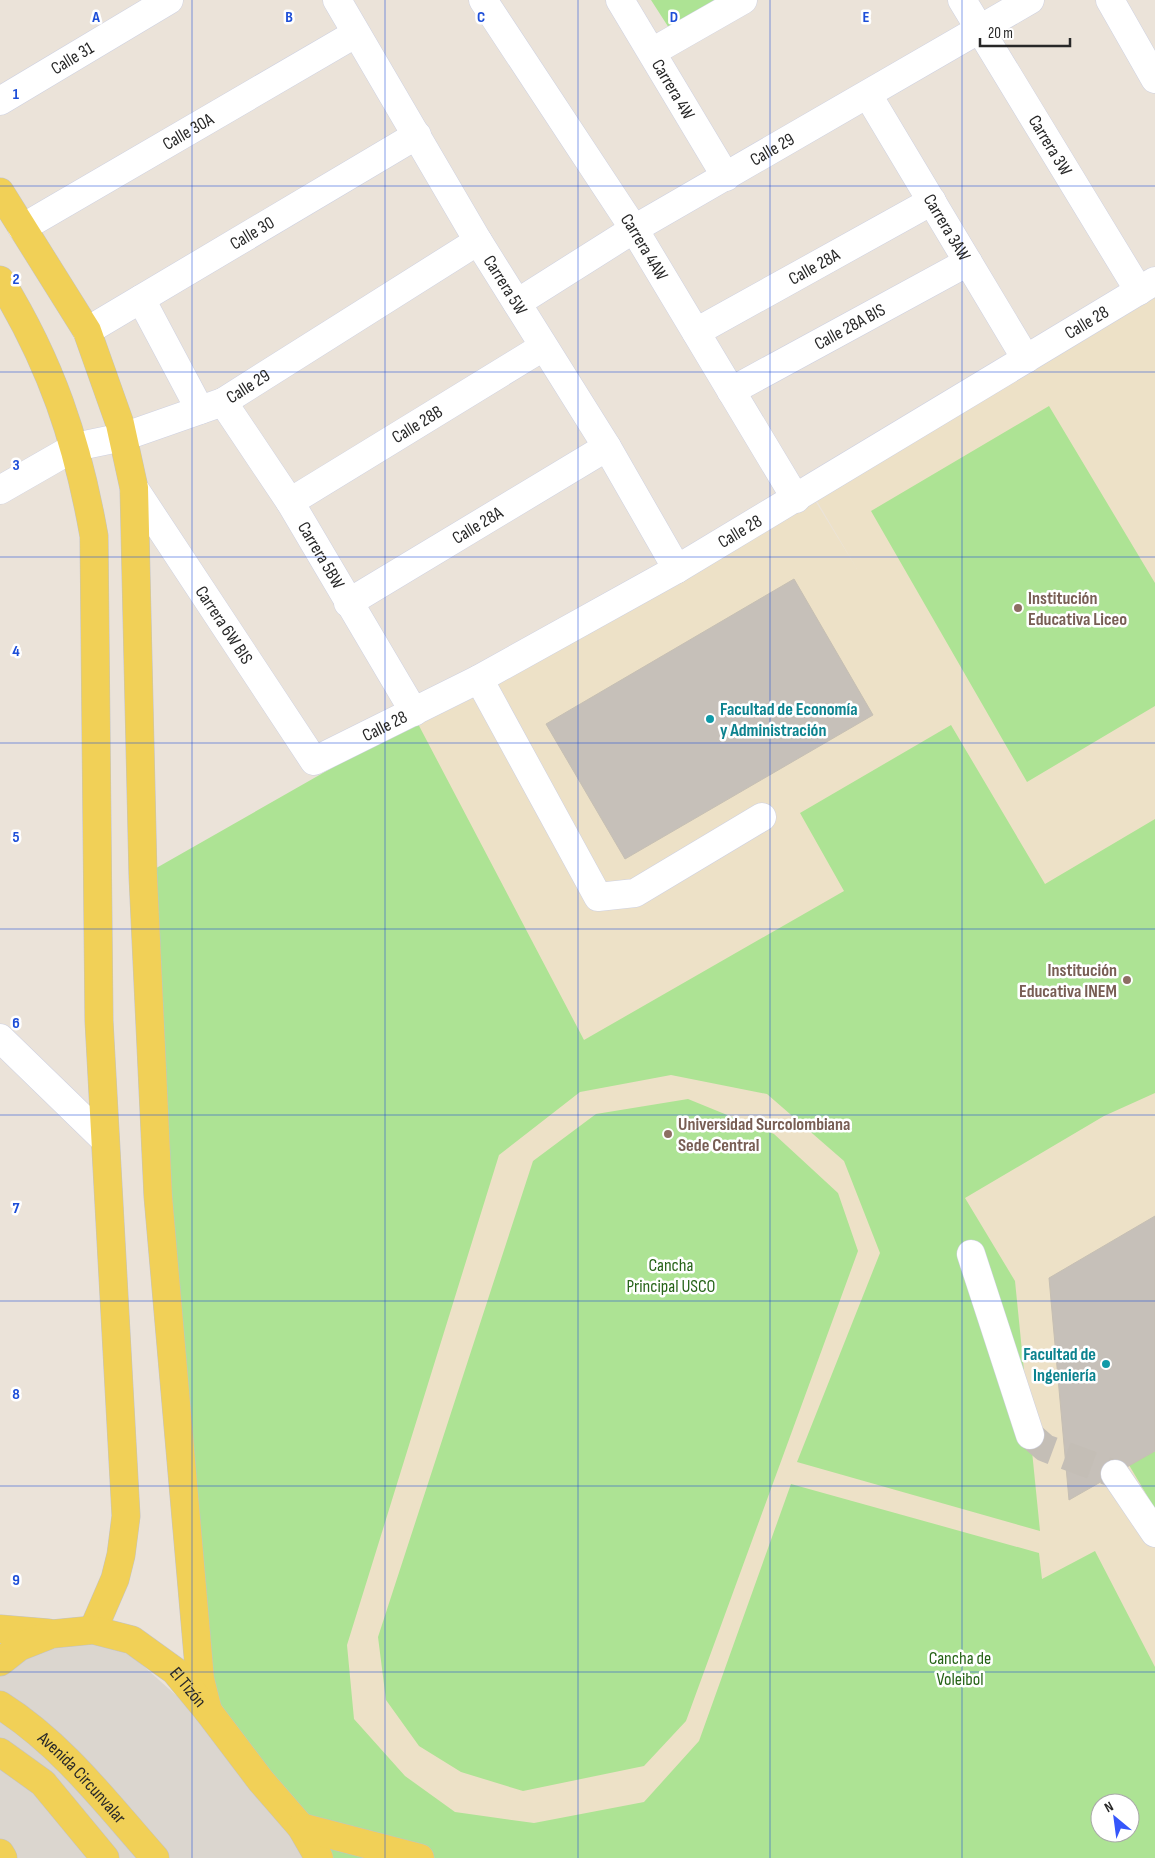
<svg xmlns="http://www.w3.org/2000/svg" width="1155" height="1858" font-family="'Sofia Sans Condensed',sans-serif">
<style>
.education{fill:#ede1c7}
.green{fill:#ade394;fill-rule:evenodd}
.plaza{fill:#dbd6cf}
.building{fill:#c6c0b9;stroke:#c6bfb3}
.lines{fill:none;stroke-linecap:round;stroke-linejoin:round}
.minor-tunnel{stroke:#c4beb6;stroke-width:28;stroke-dasharray:28 14;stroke-linecap:butt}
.minor-casing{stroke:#ced1e1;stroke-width:29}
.major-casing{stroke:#c3c3c3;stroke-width:29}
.minor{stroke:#fff;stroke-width:28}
.major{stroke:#f1d057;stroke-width:28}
.grid{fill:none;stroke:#1d4ed8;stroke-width:1;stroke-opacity:0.55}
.education-dot{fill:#8d6e63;stroke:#fff;stroke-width:2}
.culture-dot{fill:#0f9aa8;stroke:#fff;stroke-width:2}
.labels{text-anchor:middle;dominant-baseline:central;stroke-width:5;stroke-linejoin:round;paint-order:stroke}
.street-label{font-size:18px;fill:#282828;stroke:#fff}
.education-label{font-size:18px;font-weight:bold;fill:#785e54;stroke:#fff;text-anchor:start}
.culture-label{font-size:18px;font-weight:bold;fill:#0d838f;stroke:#fff;text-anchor:start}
.park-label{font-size:18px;fill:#276418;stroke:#fff}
.grid-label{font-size:16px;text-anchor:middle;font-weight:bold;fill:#1d4ed8;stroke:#fff;stroke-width:5;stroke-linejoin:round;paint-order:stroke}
</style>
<rect width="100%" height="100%" fill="#ebe3d9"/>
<path class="education" d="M1155,282V1800L447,1833L257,1714L323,774L811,494L857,569L811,491Z"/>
<path class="green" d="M651,0H719L669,28Z
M1049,406L1155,583V706L1027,782L871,511Z
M416,720L584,1040L844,891L800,813L951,725L1045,884L1155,819V1093L1104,1116L965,1198L1015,1281L1040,1531L797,1462L880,1253L844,1161L767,1094L671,1075L580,1092L499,1155L347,1645L354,1719L405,1776L455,1812L534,1823L644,1802L699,1741L791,1484L1039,1553L1042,1579L1095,1551L1155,1667V1858H314L198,1715L144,875ZM1100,1803H1130V1833H1100Z
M688,1099L774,1134L838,1193L858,1251L686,1721L644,1766L523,1791L461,1772L419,1746L386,1700L378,1637L533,1161L596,1114Z
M1155,1451V1509L1129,1465Z"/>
<path class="plaza" d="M92,1631L139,1662L198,1715L314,1858H5L0,1850V1663Z"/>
<path class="building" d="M794,579L873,715L625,859L546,724Z
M1155,1216V1451L1069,1500L1049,1278Z"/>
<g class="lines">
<path class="minor-tunnel" d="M1030,1435L1045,1448L1115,1474"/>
<defs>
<g id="minor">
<path id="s1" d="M337,0L478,241L607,447L677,569"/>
<path id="s2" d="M483,0L634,229L796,499"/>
<path id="s3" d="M620,0L726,177"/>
<path id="s4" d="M962,0L1139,291"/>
<path d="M1110,0L1155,79"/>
<path d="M652,52L743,0"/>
<path id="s5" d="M868,95L1026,359"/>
<path id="s6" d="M0,101L169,0"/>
<path id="s7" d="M22,228L355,34"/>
<path d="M141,299L200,410"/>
<path id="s8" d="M517,303L634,229L1030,0"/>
<path id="s9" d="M87,331L417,135"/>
<path id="s10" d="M696,332L932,201"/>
<path id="s11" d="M731,391L968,262"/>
<path id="s12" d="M223,402L290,502L414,712"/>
<path id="s13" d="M134,488L314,761L479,679L677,569L1155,281"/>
<path id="s14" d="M0,490L75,447L123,437L223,402L478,241"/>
<path id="s15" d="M290,502L543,347"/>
<path id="s16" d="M348,603L607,447"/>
<path d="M479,679L598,897L635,893L762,817"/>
<path d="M0,1038L105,1140"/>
<path d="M971,1254L1030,1435"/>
<path d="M1115,1474L1155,1533"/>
</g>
<g id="major">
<path d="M0,192L87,331L120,424L134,488L143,876L158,1196L200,1679L208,1711"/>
<path d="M0,280C51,363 77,440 94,536L99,1021L126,1516L121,1555L115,1579L93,1630"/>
<path d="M0,1629L48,1633"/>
<path id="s17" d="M0,1662L19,1647L52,1634L93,1630L132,1640L175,1671L208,1711L261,1781L301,1827L319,1858"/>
<path id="s18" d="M0,1705C62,1744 107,1804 155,1858"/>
<path d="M0,1752L43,1783L105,1858"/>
<path d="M301,1827L420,1858"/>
<path d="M0,1853L3,1858"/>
</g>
</defs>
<use href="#minor" class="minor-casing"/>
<use href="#major" class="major-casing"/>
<use href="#minor" class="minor"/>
<use href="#major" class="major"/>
</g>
<path class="grid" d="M192,0V1858M385,0V1858M578,0V1858M770,0V1858M962,0V1858M0,186H1155M0,372H1155M0,557H1155M0,743H1155M0,929H1155M0,1115H1155M0,1301H1155M0,1486H1155M0,1672H1155"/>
<g class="education-dot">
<circle cx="1018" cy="608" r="5"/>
<circle cx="1127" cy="980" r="5"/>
<circle cx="668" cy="1134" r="5"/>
</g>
<g class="culture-dot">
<circle cx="710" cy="719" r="5"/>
<circle cx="1106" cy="1364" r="5"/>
</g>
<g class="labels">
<g class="street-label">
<text stroke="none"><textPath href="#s6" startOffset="84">Calle 31</textPath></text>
<text stroke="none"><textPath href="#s3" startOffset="104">Carrera 4W</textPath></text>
<text stroke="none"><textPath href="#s7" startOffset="192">Calle 30A</textPath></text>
<text stroke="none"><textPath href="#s4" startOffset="170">Carrera 3W</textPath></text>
<text stroke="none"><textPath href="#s8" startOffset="298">Calle 29</textPath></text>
<text stroke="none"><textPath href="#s5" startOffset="154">Carrera 3AW</textPath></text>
<text stroke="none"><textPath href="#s9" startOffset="192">Calle 30</textPath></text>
<text stroke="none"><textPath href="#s2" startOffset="295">Carrera 4AW</textPath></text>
<text stroke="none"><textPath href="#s10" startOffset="135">Calle 28A</textPath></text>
<text stroke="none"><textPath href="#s1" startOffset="331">Carrera 5W</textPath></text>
<text stroke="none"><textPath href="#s13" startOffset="1216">Calle 28</textPath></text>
<text stroke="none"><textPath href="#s11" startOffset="135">Calle 28A BIS</textPath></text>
<text stroke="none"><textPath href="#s14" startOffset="271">Calle 29</textPath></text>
<text stroke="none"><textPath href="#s15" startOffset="149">Calle 28B</textPath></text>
<text stroke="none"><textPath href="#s16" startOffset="151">Calle 28A</textPath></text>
<text stroke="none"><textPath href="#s13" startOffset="811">Calle 28</textPath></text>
<text stroke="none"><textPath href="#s12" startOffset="182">Carrera 5BW</textPath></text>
<text stroke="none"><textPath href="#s13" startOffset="164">Carrera 6W BIS</textPath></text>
<text stroke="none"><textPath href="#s13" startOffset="406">Calle 28</textPath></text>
<text stroke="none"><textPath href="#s17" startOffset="215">El Tizón</textPath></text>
<text stroke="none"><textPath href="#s18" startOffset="110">Avenida Circunvalar</textPath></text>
</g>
<g class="education-label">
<text x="1028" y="598">Institución<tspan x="1028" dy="21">Educativa Liceo</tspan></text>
<text x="1117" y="970" text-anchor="end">Institución<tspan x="1117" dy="21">Educativa INEM</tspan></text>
<text x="678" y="1124">Universidad Surcolombiana<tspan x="678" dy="21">Sede Central</tspan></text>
</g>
<g class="culture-label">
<text x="720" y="709">Facultad de Economía<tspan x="720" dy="21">y Administración</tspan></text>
<text x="1096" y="1354" text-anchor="end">Facultad de<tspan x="1096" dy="21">Ingeniería</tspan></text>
</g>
<g class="park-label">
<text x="671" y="1265">Cancha<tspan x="671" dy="21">Principal USCO</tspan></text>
<text x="960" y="1658">Cancha de<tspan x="960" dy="21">Voleibol</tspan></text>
</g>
</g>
<g class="grid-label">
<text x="96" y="22">A</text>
<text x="289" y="22">B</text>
<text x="481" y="22">C</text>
<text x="674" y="22">D</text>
<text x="866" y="22">E</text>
<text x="16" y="99">1</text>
<text x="16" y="284">2</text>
<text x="16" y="470">3</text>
<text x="16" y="656">4</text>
<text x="16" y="842">5</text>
<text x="16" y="1028">6</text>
<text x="16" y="1213">7</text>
<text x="16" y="1399">8</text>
<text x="16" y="1585">9</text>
</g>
<g transform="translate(1115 1818) rotate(331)"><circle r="24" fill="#ffffff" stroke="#a9a9a9"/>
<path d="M0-4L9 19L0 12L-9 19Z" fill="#3556fb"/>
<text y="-8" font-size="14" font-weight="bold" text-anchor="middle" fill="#282828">N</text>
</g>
<path d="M980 38v8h90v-8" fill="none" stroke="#282828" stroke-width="2.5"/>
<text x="988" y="38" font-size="15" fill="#282828" stroke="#ffffff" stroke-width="4" paint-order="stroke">20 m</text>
</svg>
